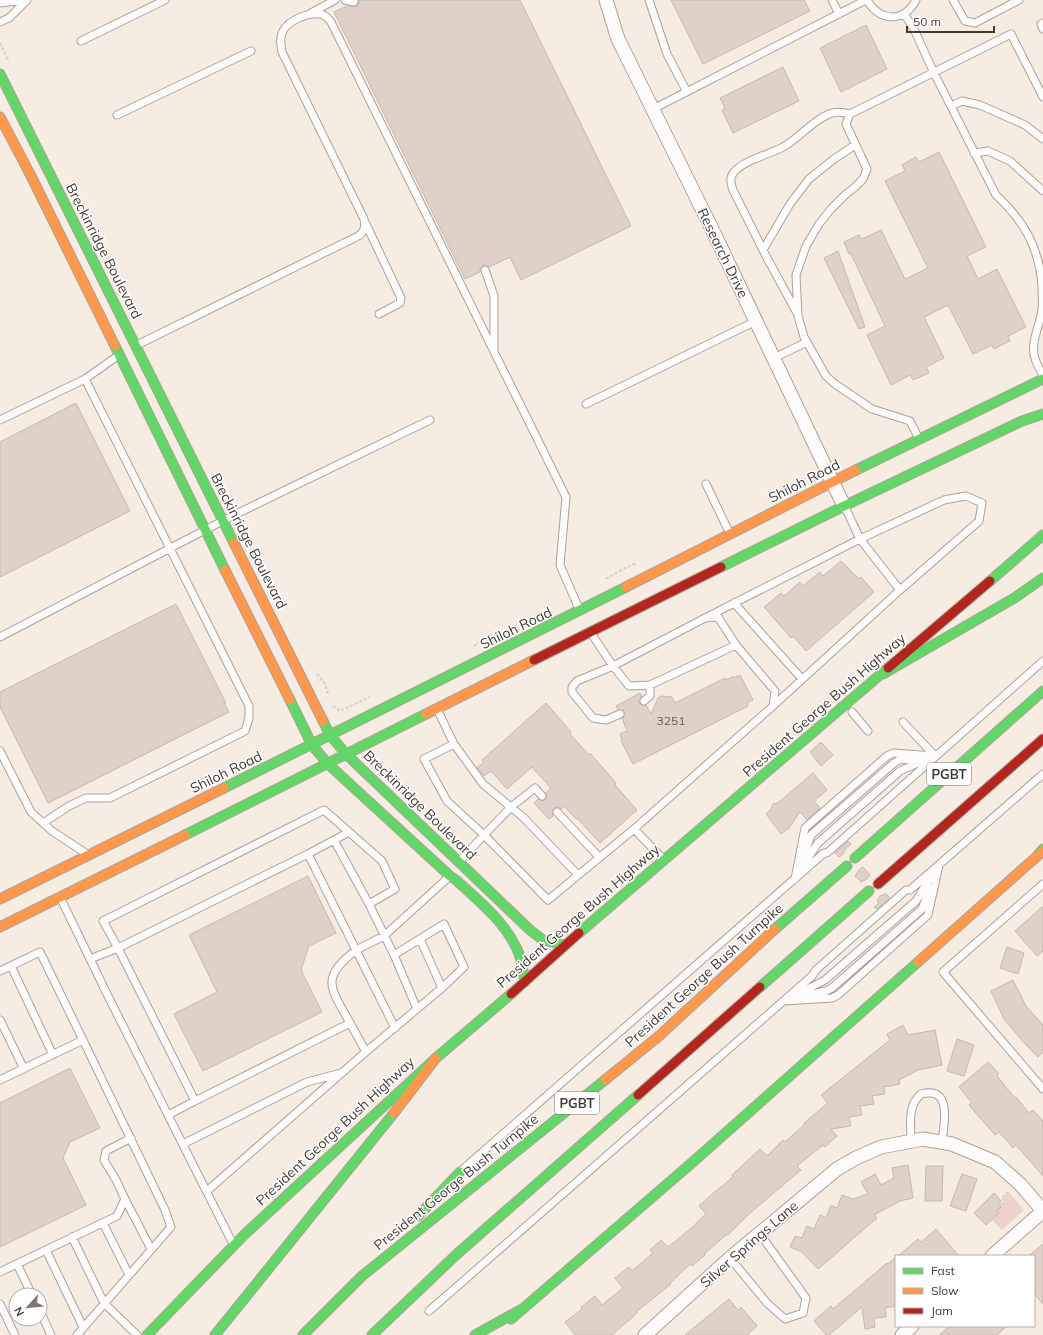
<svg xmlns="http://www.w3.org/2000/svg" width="1043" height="1335" font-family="Mulish,sans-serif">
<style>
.green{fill:#edd2c9}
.building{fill:#dfd1c7;stroke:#c2b9b1}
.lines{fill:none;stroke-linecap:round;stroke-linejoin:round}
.lane-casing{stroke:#aaa29a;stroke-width:9}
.street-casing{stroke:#aaa29a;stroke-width:15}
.fast-casing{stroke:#aaa29a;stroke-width:11}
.slow-casing{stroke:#aaa29a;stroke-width:11}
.jam-casing{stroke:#aaa29a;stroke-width:11}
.path{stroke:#d2cfcc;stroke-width:2;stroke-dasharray:3 2;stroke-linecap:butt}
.lane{stroke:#fefcfa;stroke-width:7}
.street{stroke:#fefcfa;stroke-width:13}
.fast{stroke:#63d668;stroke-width:9}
.slow{stroke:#ff974d;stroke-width:9}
.jam{stroke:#b3261e;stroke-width:9}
.labels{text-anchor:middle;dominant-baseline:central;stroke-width:3;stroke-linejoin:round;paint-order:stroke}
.number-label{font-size:12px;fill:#686057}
.shield{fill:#fff;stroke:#7a7570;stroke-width:1}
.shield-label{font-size:13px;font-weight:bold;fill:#413a32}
.street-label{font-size:14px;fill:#413a32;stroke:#fff}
</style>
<rect width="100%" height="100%" fill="#f6ece1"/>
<path class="green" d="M1009,1192L1024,1210L1002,1230L992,1220L999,1213L997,1211L1005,1200L1003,1198Z"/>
<path class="building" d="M359,0H520L631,226L521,280L510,257L489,267L486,265H483L480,269V272L465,279L334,12L347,6L356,7L359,3Z
M671,0H804L810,11L703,64Z
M866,25L887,69L841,92L820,48Z
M783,67L799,101L733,133L722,110L725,108L720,98Z
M939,152L986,247L967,256L978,279L997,269L1026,327L1008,336L1010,341L994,349L992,345L973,354L948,305L924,317L944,358L926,367L929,373L913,380L910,375L891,385L867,335L885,326L851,254H849L844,242L859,235L862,239L881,230L905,279L928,268L885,181L905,171L902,165L916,157L919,162Z
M838,251L865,327L859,329L824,258Z
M76,403L130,511L0,577V442Z
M841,561L859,579L861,577L874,592L806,651L793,636L791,638L764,607L781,593L784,596L800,582L803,586L820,572L823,576Z
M176,604L226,703H224L229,712L48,803L0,707V692Z
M740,675L753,700L747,703L748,706L633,764L621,741L622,740L620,734L627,731L622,718L624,717L625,712L623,710H618L616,706L640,693L642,696L639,700L640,704L643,706L646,705L651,714L658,698L661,696L669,697L671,696L675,703L725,678L726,680L734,676V678Z
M546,703L571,732L570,734L589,755L590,753L616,783L615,785L637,810L600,843L577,818L576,819L564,806L561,809L558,807L554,808L552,811L553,816L549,819L534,803L538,799L541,801L545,800L547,797L546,793L551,788L532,767L507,789L491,771L484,776L477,768L484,762L482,760Z
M821,742L833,755L821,766L810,752Z
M813,773L827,790L814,801L820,808L807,820L800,812L789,828L781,834L766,814L771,809L773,804L778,803Z
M848,841L851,844L846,848L843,854L839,857L835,853Z
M863,867L870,875L867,879L861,882L855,876L859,870Z
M308,876L336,933L309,946L301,970L322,1012L203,1071L174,1014L217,992L189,935Z
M886,894L890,898L877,909L874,907L879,903L877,901L880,896Z
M1043,906V951L1037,956L1015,931Z
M1007,947L1024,953L1018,974L1000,968Z
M1013,980L1026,1006L1043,1025V1052L1038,1057L1026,1045L1004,1019L991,991Z
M903,1025L908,1035L935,1030L942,1065L918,1070L899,1080L900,1084L884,1087L885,1094L872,1096L874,1104L860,1106L862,1115L849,1117L851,1126L831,1129L837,1136L825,1147L823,1145L797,1166L801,1170L749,1214L728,1235L727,1234L704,1254L705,1255L692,1266L690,1264L670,1283L671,1284L636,1312L637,1313L612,1335H575L565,1322L582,1309L581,1307L595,1296L602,1305L623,1288L615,1278L629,1267L632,1271L653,1253L650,1250L661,1240L668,1247L689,1230L706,1214L699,1206L710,1196L733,1177L732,1175L760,1149L767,1156L783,1140L785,1142L805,1124L804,1123L828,1103L821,1095L890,1040L887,1034Z
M957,1039L974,1045L964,1076L947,1071Z
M988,1062L999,1074L997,1076L1015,1098L1016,1097L1029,1113L1033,1110L1043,1121V1176L1016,1145L1013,1148L999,1132L995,1135L969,1105L972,1103L959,1087Z
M70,1068L100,1128L70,1142L63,1158L86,1205L0,1247V1103Z
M908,1165L913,1198L900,1201L874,1215L877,1218L818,1269L802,1252L790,1247L795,1236L802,1238L807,1226L814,1229L820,1215L826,1218L831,1205L837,1208L842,1195L853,1199L868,1194L861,1182L875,1174L881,1185L894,1178L892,1168Z
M926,1166H943L942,1201H925Z
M962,1174L977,1179L966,1211L950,1206Z
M994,1193L1001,1201L998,1204L1001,1207L997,1211L999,1213L986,1225L974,1213Z
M936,1229L959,1256H898L918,1239L921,1242Z
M1043,1244V1304L1034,1294V1256L1030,1255Z
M896,1257V1306L885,1308L886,1317L874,1318L875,1327L865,1329L862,1307L829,1335H826L814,1321L831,1306L833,1309L887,1263L888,1264Z
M729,1299L738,1310L741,1307L757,1326L747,1335H685Z
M950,1326H1007L997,1335H939Z"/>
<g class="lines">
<defs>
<path id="lane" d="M345,0L354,2
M649,0L667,54L687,92
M832,0L839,14
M867,0C880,22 904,23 916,0
M953,0L965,21L975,23L1019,0
M0,3L26,0
M311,13L335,0
M904,14L913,27L933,71L996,195C1024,221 1039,247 1042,286C1042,294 1043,303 1042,310C1037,338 1025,347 1043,375
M0,22L9,18L27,0
M1043,23L1041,24L1043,29
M81,41L165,0
M951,106L962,101L980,105L1025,125L1043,139
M653,109L866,0
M117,115L251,51
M974,153L988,151L1010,161L1043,191
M366,224L401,298L400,303L379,314
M763,250L790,204L809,179L834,159L855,145
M485,270L494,296V350
M797,313L766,256L733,190C731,184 729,178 734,172C743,161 767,155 781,148C798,140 810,122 829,114C836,111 843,112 850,114
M137,345L344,243C356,237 368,235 364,219L282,52C281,45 279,38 283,31C288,21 308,12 319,14C324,14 328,18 331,22L566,497L560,565L580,611
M774,358L807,342
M586,404L756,321
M0,420L85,379L119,355
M919,439L910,421L872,409L835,384L826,376L804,337L798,316L796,275L806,246L819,224L831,209L845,195L855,187L863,179L867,169L846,124L850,114L1011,34L1043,97
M706,484L730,534
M734,603L802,679
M705,618L860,539L944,500L966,496L982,503L979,521L900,590L860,539L845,507
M591,633L613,666L705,618L718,617L736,645L775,691L773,706L634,829
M0,637L230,517L430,420
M644,701L650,696V685
M773,706L900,590
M437,709L454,744L424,759L447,801L484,835L511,807L535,788L542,796
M852,712L868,731
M620,714L606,720L593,718L572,692V687L577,681L613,666L629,686L650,685L736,645
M903,722L935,756
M454,744L483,784L524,818L578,875
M0,751L31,812L52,831L87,854
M557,812L599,857
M43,823L69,806L86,798H110L245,731L249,718V706L85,379
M334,840L369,904
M308,854L349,832
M803,858L811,835L894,763L899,760L916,758
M459,862L484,835L548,900L634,829L663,859
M800,870L818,843L900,771L929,758
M795,879L805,828L887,756L893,753L935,756
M1043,884L943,972L1043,1089
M60,897L108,996L233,1244
M420,939L442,988
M394,955L417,1009
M90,959L118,948L103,921L324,810L382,861L395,889L369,904L394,955L444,924L464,967L442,988L368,1050L207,1191
M11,966L53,1055
M0,971L40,952L83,1040L0,1080
M794,996L825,980L916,901L934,871
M803,996L826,991L832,988L922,909L930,887
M784,1001L832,998L838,995L928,915L939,865
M0,1020L24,1069
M350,1023C331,988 319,979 356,950L395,1028
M366,1052L350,1023L195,1101L118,948L308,854L356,950L384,936L450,876
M168,1115L195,1101
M911,1141C911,1124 907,1106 921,1094C953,1086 944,1124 942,1142
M183,1144L307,1082L341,1073
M462,1170L824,853H827L1043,661
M125,1199L151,1249
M103,1223L129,1275
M72,1237L104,1303L137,1335
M46,1250L83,1327
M730,1258L767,1303L785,1319L803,1313L806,1298L760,1234
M17,1264L32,1295
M0,1272L117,1216L125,1199L116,1180L104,1160L106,1151L131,1138
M0,1304L15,1335
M40,1311L51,1335
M429,1311L812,976L816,970L906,890H910L1043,774
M77,1335L171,1227L165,1210L83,1040"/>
<path id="street" d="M606,0L618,39L713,231L844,506
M992,1256L1043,1211
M645,1335L730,1258L837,1169L856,1158L881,1147L923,1139L952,1144L995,1162L1021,1185L1043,1211
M902,1335L912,1326"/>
<path id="fast" d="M0,74L234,543
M115,346L225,570
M856,470L1043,379
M721,567L844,506L1022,421L1043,414
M990,581L1043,535
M883,674L1016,597L1043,578
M290,700L312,745L328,764L450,876L456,880C478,900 504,921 517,949C522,959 523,971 525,982
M323,721L330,735L346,754L530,930L543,940L565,945
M224,788L626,587
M185,835L426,714
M1037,856L1043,849
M855,858L1043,691
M775,929L847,866
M579,933L888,668
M760,987L869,891
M418,1216L460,1172
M511,1319L694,1161L918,962
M147,1335L244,1235L436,1058L511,994
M215,1335L394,1113
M303,1335L362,1276L605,1080
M372,1335L457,1254L638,1095
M475,1335L522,1309"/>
<path id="slow" d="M0,117L30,174L115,346
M234,543L323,721
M225,570L290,700
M626,587L856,470
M426,714L534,660
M0,899L224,788
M0,927L185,835
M918,962L1043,851
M605,1080L659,1036L775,929
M394,1113L436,1058"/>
<path id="jam" d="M534,660L721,567
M888,668L990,581
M878,884L1043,739
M511,994L579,933
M638,1095L760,987"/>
</defs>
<use href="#lane" class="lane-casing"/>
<use href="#street" class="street-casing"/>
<use href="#fast" class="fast-casing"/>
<use href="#slow" class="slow-casing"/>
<use href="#jam" class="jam-casing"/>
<path class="path" d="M0,43L9,62
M606,579L625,568L637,563
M474,646L485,638L493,636
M317,674L325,684L328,694
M333,706L340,711L370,697
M1000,1205L1004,1200L1002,1198L1009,1191"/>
<use href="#lane" class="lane"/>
<use href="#street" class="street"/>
<use href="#fast" class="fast"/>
<use href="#slow" class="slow"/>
<use href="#jam" class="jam"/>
</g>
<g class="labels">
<g class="number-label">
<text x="671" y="720">3251</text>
</g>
<g class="shield">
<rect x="927" y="763" width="44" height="22" rx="3"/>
<rect x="555" y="1092" width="44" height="22" rx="3"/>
</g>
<g class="shield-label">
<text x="949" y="774">PGBT</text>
<text x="577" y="1103">PGBT</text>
</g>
<g class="street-label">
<text transform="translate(104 251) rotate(63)">Breckinridge Boulevard</text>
<text transform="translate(723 253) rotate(64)">Research Drive</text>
<text transform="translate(804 481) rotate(-27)">Shiloh Road</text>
<text transform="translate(249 541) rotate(63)">Breckinridge Boulevard</text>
<text transform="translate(516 628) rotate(-26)">Shiloh Road</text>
<text transform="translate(824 705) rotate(-41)">President George Bush Highway</text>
<text transform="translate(226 772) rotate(-26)">Shiloh Road</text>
<text transform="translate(420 805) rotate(44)">Breckinridge Boulevard</text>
<text transform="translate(578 916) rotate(-41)">President George Bush Highway</text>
<text transform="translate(704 975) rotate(-42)">President George Bush Turnpike</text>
<text transform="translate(335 1131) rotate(-43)">President George Bush Highway</text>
<text transform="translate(456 1182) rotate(-39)">President George Bush Turnpike</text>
<text transform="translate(749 1244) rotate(-41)">Silver Springs Lane</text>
</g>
</g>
<rect x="895" y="1255" width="140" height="72" fill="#ffffff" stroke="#b3b0ad"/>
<rect x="903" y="1268" width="20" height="6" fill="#63d668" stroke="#b3b0ad"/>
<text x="931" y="1275" font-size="12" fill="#413a32">Fast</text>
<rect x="903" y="1288" width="20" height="6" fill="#ff974d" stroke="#b3b0ad"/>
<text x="931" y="1295" font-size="12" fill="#413a32">Slow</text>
<rect x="903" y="1308" width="20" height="6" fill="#b3261e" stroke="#b3b0ad"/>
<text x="931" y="1315" font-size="12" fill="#413a32">Jam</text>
<g transform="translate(28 1307) rotate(243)"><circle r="19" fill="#ffffff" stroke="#b3b0ad"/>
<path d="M0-3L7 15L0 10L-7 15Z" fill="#80786f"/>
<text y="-6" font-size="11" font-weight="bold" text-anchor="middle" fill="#413a32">N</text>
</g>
<path d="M907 26v6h87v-6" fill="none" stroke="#413a32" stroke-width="2"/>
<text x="913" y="26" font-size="12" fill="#413a32" stroke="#ffffff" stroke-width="3" paint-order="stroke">50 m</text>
</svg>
